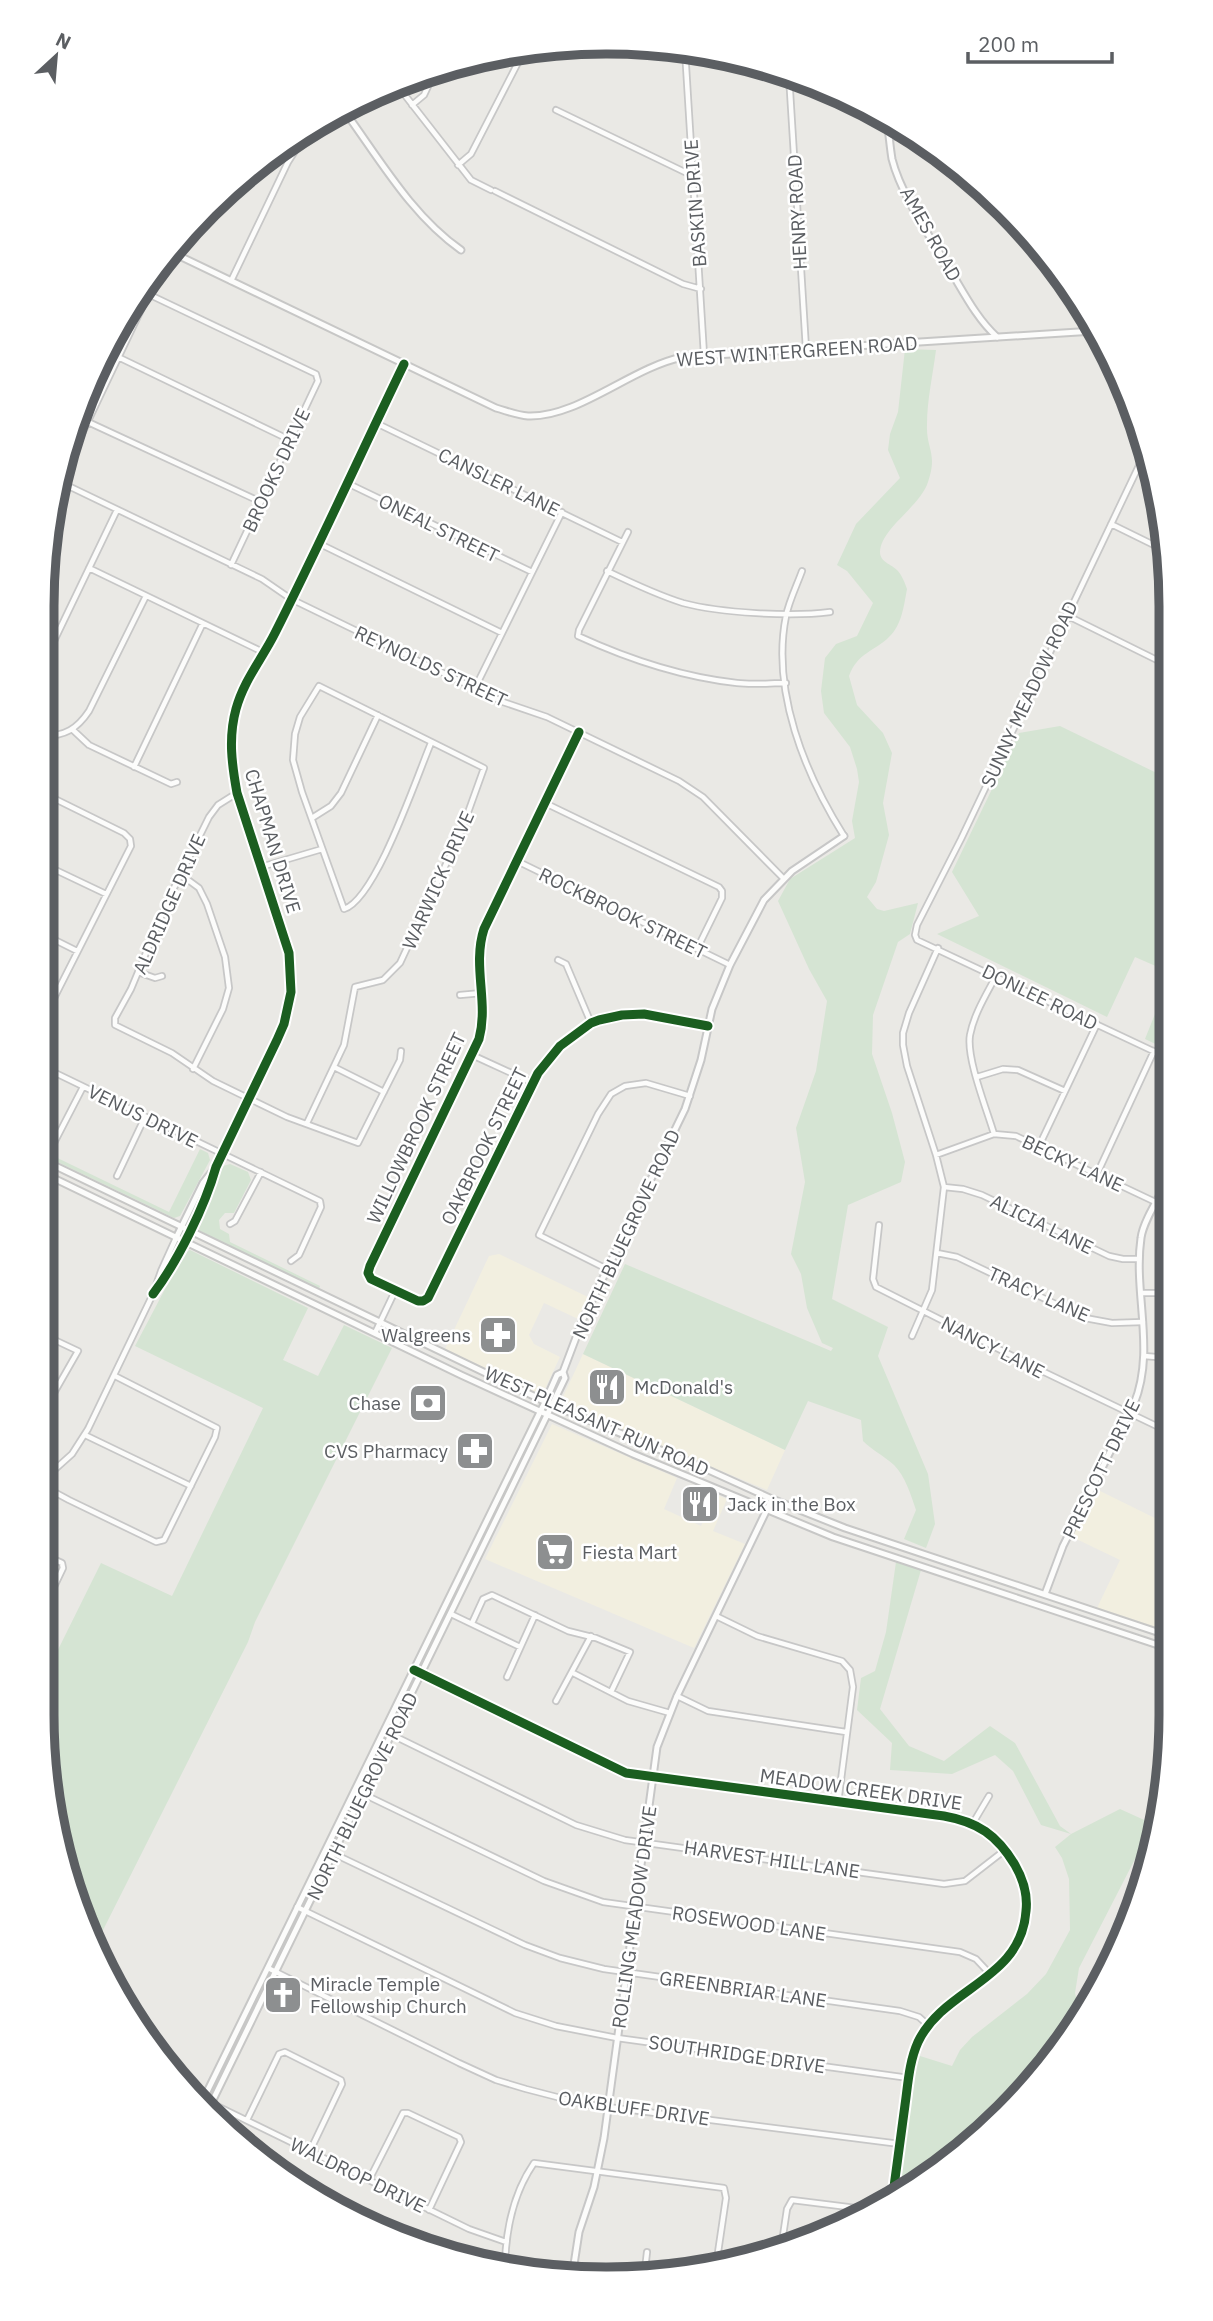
<svg xmlns="http://www.w3.org/2000/svg" width="1213" height="2321" font-family="'IBM Plex Sans',sans-serif">
<style>
.commercial{fill:#f2efe0}
.green{fill:#d5e4d3}
.lines{fill:none;stroke-linecap:round;stroke-linejoin:round}
.minor-casing{stroke:#c7c7c7;stroke-width:8}
.tertiary-casing{stroke:#c7c7c7;stroke-width:9}
.secondary-casing{stroke:#c7c7c6;stroke-width:9}
.minor{stroke:#fcfcfb;stroke-width:4.5}
.tertiary{stroke:#fcfcfb;stroke-width:5}
.secondary{stroke:#fcfcfb;stroke-width:5}
.cycleway-casing{stroke:#fff;stroke-width:13}
.cycleway{stroke:#1b5e20;stroke-width:9}
.labels{text-anchor:middle;dominant-baseline:central;stroke-width:5;stroke-linejoin:round;paint-order:stroke}
.street-label{font-size:19px;fill:#5b5e62;stroke:#fff}
.poi-label{font-size:19px;fill:#5b5e62;stroke:#fff;text-anchor:start}
.rim{fill:none;stroke:#5b5e62;stroke-width:9}
</style>
<rect width="100%" height="100%" fill="#eae9e5"/>
<path class="commercial" d="M499,1254L588,1297L578,1319L544,1303L529,1335L534,1344L560,1357L542,1395L445,1349L489,1256Z
M583,1354L785,1450L767,1490L562,1405L561,1401Z
M552,1424L677,1478L664,1509L701,1526L715,1494L727,1499L713,1531L745,1544L694,1648L485,1559Z
M1094,1488L1169,1525V1633L1097,1608L1120,1560L1070,1536Z"/>
<path class="green" d="M905,349L936,350C933,374 927,400 927,425C926,449 938,453 928,482C920,507 881,528 880,552C880,562 891,564 897,570C902,575 905,583 907,589C904,605 902,625 889,637C874,652 858,652 849,676L857,705L883,733L892,753L883,803L889,835L876,882L867,897L877,909L884,911L918,903L910,934L898,942L873,1015L872,1054L892,1113L905,1162L901,1182L848,1205L832,1299L888,1327L878,1356L928,1474L935,1524L926,1548L904,1539L916,1510C911,1495 905,1476 894,1465C884,1456 872,1450 863,1441L861,1420L808,1401L785,1450L583,1354L625,1264L831,1351L833,1348L822,1343L807,1308L801,1274L791,1254L805,1182L796,1128L816,1071L827,1001L809,969L778,901L790,879L855,838L852,821L859,782L857,769L850,747L824,713L821,691L825,658L836,644L857,636L873,603L847,571L837,565L856,524L900,478L888,450L890,434L898,412Z
M1060,726L1167,778V971L1135,957L1107,1017L937,934L979,916L952,872L1019,733Z
M1167,984L1168,1050L1145,1039Z
M200,1149L208,1153L210,1160L180,1216L174,1218L43,1155V1151L169,1212Z
M230,1164L248,1172L251,1180L234,1213H225L219,1220L220,1229L229,1234L230,1242L320,1286L319,1289L200,1231L198,1225L223,1166Z
M190,1250L308,1308L283,1360L318,1376L344,1325L392,1348L255,1622L248,1642L97,1942L72,1896L42,1715V1682L101,1563L172,1596L263,1408L135,1346L184,1253Z
M896,1562L921,1570L880,1709L909,1746L944,1761L990,1726L1015,1743L1060,1826L1071,1834L1120,1809L1153,1824L1079,1968L1075,1993L1079,2011L1044,2060L1032,2068L1007,2092L994,2122L914,2179L901,2177L915,2071L920,2056L952,2066L960,2050L972,2037L1027,1994L1046,1974L1070,1930L1069,1879L1062,1858L1055,1847L1071,1834L1041,1825L1013,1771L995,1755L952,1774L890,1770L892,1743L857,1710L861,1678L875,1671L886,1632Z
M278,2170L463,2260L293,2184Z"/>
<g class="lines">
<defs>
<path id="minor" d="M650,44L674,56L685,57
M685,50L704,355
M789,75L806,349
M397,85L471,180L491,190
M412,105L424,95L436,69
M556,110L693,176
M889,137L909,136
M458,165L471,154L525,49
M495,191L683,284L701,289
M231,281L288,162L307,132L320,121
M148,294L316,374L318,381L231,565
M118,357L290,440
M88,422L261,502
M376,423L622,542
M1145,453L961,839L917,925L915,935L917,940L1168,1058
M58,481L262,579L291,599L503,702L547,717L679,781L703,797L784,879
M59,482L168,253
M347,483L532,572
M1111,524L1166,551
M628,532L579,630L578,636C628,659 682,677 737,683C753,685 770,683 786,683
M318,543L502,633
M89,568L265,653
M607,571C632,583 657,595 683,603C721,613 791,617 830,612
M802,571C797,585 789,601 786,616C771,691 805,774 844,836
M1066,615L1167,665
M43,664L117,510
M475,688L562,512
M73,730L89,745L171,784L177,782
M579,732L484,929C472,966 489,1002 479,1039L370,1266L368,1273L371,1279L418,1301H423L428,1298L538,1073L560,1046L591,1023L599,1020L622,1015L644,1014L708,1026
M43,736C65,736 77,729 89,711L146,596
M134,767L203,623
M237,793L218,805L209,817L168,900L131,989L115,1018V1025L172,1053L213,1081L287,1117L358,1143L400,1060L401,1051
M545,803L719,887L722,891V898L697,949
M312,818L331,806L341,793L378,715
M517,861L730,965
M43,864L106,894
M261,867L322,849
M180,874L199,888L207,904L225,957L229,988L223,1009L193,1069
M43,934L77,951
M558,960L566,964L591,1023
M138,972L155,978L162,976
M460,995L482,993
M43,1020L131,846L130,839L124,833L43,793
M472,1055L533,1083
M43,1067L320,1201L321,1207L299,1255L291,1261
M334,1067L384,1092
M977,1077L1003,1069L1018,1070L1065,1091
M307,1123L344,1045L355,987L383,980L400,963L461,832L484,768L319,686L300,717L295,734L293,760L302,792L344,909C376,899 417,776 431,743
M994,1134C987,1110 966,1058 970,1035C974,1014 986,995 996,976
M1039,1146L1097,1024
M52,1147L83,1087
M936,1155L994,1134L1016,1136L1168,1208
M1097,1174L1154,1051
M117,1176L145,1117
M944,1187L963,1189L982,1195L1109,1256L1123,1259H1139
M230,1224L235,1221L261,1172
M879,1225L873,1279L876,1287L1044,1372L1169,1432
M937,1253L957,1257L1085,1318L1112,1323L1143,1322
M607,1269L539,1235L598,1114L611,1094L625,1086L646,1083L690,1096
M156,1290L183,1242
M1142,1293H1168
M375,1333L395,1291
M912,1336L932,1290L944,1187L936,1155L907,1066L903,1045V1033L909,1013L938,948
M1144,1356L1169,1358
M42,1414L78,1351L42,1334
M85,1435L191,1486
M43,1480L56,1493L69,1500L156,1542L164,1540L215,1437L217,1428L115,1376
M43,1480L72,1454L88,1429L153,1294L161,1271L176,1238
M42,1612L63,1568L62,1563L42,1554
M451,1614L520,1647
M716,1616L757,1636L842,1661L850,1670L853,1687L838,1803
M472,1623L483,1599L492,1595L568,1631L596,1638L630,1652L611,1692
M414,1670L626,1773L944,1816C978,1822 997,1835 1015,1865C1023,1879 1028,1894 1026,1911C1021,1981 944,1987 918,2042C909,2062 908,2084 905,2105C901,2135 897,2164 893,2194
M573,1673L628,1701L670,1713
M507,1677L535,1615
M677,1696L708,1711L846,1732
M556,1701L591,1636
M384,1731L576,1825L625,1840L944,1884L965,1881L1005,1850
M355,1790L544,1881L603,1902L960,1952L976,1959L991,1975
M973,1823L989,1796
M326,1850L525,1945L560,1958L604,1969L900,2011L919,2017L929,2026
M297,1907L515,2013L556,2026L617,2038L909,2078
M268,1968L459,2063L496,2080L526,2089L584,2104L900,2144
M211,2103L469,2229L506,2242
M247,2120L279,2054L285,2052L341,2080L342,2084L310,2151
M369,2180L403,2113H408L459,2137L461,2142L429,2210
M781,2249L787,2209L792,2200L872,2210
M505,2264C506,2230 514,2192 534,2163L724,2188L726,2198L716,2266
M644,2278L647,2252"/>
<path id="tertiary" d="M343,109C379,158 411,215 461,250
M887,121C889,133 890,147 892,159C901,195 931,238 950,270C964,293 977,319 997,337
M176,1238L203,1183L214,1169
M183,1242L210,1186L216,1167L277,1040L284,1024L291,992L289,953L237,793C232,765 228,738 236,709C244,680 262,659 275,633C320,544 361,453 404,364
M545,1402L557,1375L563,1372
M552,1405L565,1378L563,1372L583,1319L685,1109L701,1060L712,1009L730,965L764,900L792,871L844,836
M1045,1594L1063,1546L1134,1404C1156,1350 1133,1293 1141,1238C1143,1221 1160,1196 1168,1180
M573,2271L579,2232L594,2187L604,2138L657,1747L677,1696L772,1499"/>
<path id="secondary" d="M169,251L496,408C507,411 516,415 528,416C578,418 632,367 683,357L1094,331
M43,1160L548,1403L706,1469L772,1499L845,1528L1169,1636
M43,1173L461,1375L633,1454L833,1537L1170,1649
M203,2100L545,1402
M210,2106L552,1405"/>
</defs>
<use href="#minor" class="minor-casing"/>
<use href="#tertiary" class="tertiary-casing"/>
<use href="#secondary" class="secondary-casing"/>
<use href="#minor" class="minor"/>
<use href="#tertiary" class="tertiary"/>
<use href="#secondary" class="secondary"/>
<defs>
<path id="cycleway" d="M579,732L484,929C472,966 489,1002 479,1039L370,1266L368,1273L371,1279L418,1301H423L428,1298L538,1073L560,1046L591,1023L599,1020L622,1015L644,1014L708,1026
M153,1294C178,1261 205,1206 216,1167L277,1040L284,1024L291,992L289,953L237,793C232,765 228,738 236,709C244,680 262,659 275,633C320,544 361,453 404,364
M414,1670L626,1773L944,1816C978,1822 997,1835 1015,1865C1023,1879 1028,1894 1026,1911C1021,1981 944,1987 918,2042C909,2062 908,2084 905,2105C901,2135 897,2164 893,2194"/>
</defs>
<use href="#cycleway" class="cycleway-casing"/>
<use href="#cycleway" class="cycleway"/>
</g>
<defs>
<symbol id="pharmacy-square" viewBox="-11 -11 22 22"><rect x="-9" y="-9" width="18" height="18" rx="4" fill="#8d8f90" stroke="#fff"/><path d="M-2-6h4v4h4v4h-4v4h-4v-4h-4v-4h4Z" fill="#fff"/></symbol>
<symbol id="restaurant-square" viewBox="-11 -11 22 22"><rect x="-9" y="-9" width="18" height="18" rx="4" fill="#8d8f90" stroke="#fff"/><path d="M-5-6h1v4h1v-4h1v4h1v-4h1v5L-1.5 .5V6h-2V.5L-5-1ZM5-6V6H3V1.5H1.5Q1.5-4 5-6Z" fill="#fff"/></symbol>
<symbol id="bank-square" viewBox="-11 -11 22 22"><rect x="-9" y="-9" width="18" height="18" rx="4" fill="#8d8f90" stroke="#fff"/><path d="M-6-4H6V4H-6ZM0-2.3a2.3 2.3 0 1 0 0 4.6a2.3 2.3 0 1 0 0-4.6Z" fill="#fff"/></symbol>
<symbol id="supermarket-square" viewBox="-11 -11 22 22"><rect x="-9" y="-9" width="18" height="18" rx="4" fill="#8d8f90" stroke="#fff"/><path d="M-6-5.5h2.5l.6 2H6L4.5 2H-2.5L-4.4-4H-6ZM-1.5 3.2a1.3 1.3 0 1 0 .1 0ZM3 3.2a1.3 1.3 0 1 0 .1 0Z" fill="#fff"/></symbol>
<symbol id="church-square" viewBox="-11 -11 22 22"><rect x="-9" y="-9" width="18" height="18" rx="4" fill="#8d8f90" stroke="#fff"/><path d="M-1.2-6h2.4v3.5h3.3v2.4h-3.3V6h-2.4V-.1h-3.3v-2.4h3.3Z" fill="#fff"/></symbol>
</defs>
<g fill-rule="evenodd">
<use href="#pharmacy-square" x="476" y="1313" width="44" height="44"/>
<use href="#restaurant-square" x="585" y="1365" width="44" height="44"/>
<use href="#bank-square" x="406" y="1381" width="44" height="44"/>
<use href="#pharmacy-square" x="453" y="1429" width="44" height="44"/>
<use href="#restaurant-square" x="678" y="1482" width="44" height="44"/>
<use href="#supermarket-square" x="533" y="1530" width="44" height="44"/>
<use href="#church-square" x="261" y="1973" width="44" height="44"/>
</g>
<g class="labels">
<g class="street-label">
<text transform="translate(695 203) rotate(-94)">BASKIN DRIVE</text>
<text transform="translate(797 212) rotate(-93)">HENRY ROAD</text>
<text transform="translate(931 234) rotate(61)">AMES ROAD</text>
<text transform="translate(797 351) rotate(-4)">WEST WINTERGREEN ROAD</text>
<text transform="translate(276 470) rotate(-65)">BROOKS DRIVE</text>
<text transform="translate(499 482) rotate(26)">CANSLER LANE</text>
<text transform="translate(439 528) rotate(26)">ONEAL STREET</text>
<text transform="translate(431 666) rotate(25)">REYNOLDS STREET</text>
<text transform="translate(1029 694) rotate(-65)">SUNNY MEADOW ROAD</text>
<text transform="translate(273 841) rotate(73)">CHAPMAN DRIVE</text>
<text transform="translate(438 880) rotate(-66)">WARWICK DRIVE</text>
<text transform="translate(169 904) rotate(-66)">ALDRIDGE DRIVE</text>
<text transform="translate(623 913) rotate(26)">ROCKBROOK STREET</text>
<text transform="translate(1040 997) rotate(26)">DONLEE ROAD</text>
<text transform="translate(143 1116) rotate(26)">VENUS DRIVE</text>
<text transform="translate(416 1128) rotate(-65)">WILLOWBROOK STREET</text>
<text transform="translate(484 1146) rotate(-64)">OAKBROOK STREET</text>
<text transform="translate(1073 1163) rotate(25)">BECKY LANE</text>
<text transform="translate(1042 1224) rotate(26)">ALICIA LANE</text>
<text transform="translate(626 1234) rotate(-65)">NORTH BLUEGROVE ROAD</text>
<text transform="translate(1039 1294) rotate(24)">TRACY LANE</text>
<text transform="translate(993 1347) rotate(27)">NANCY LANE</text>
<text transform="translate(597 1421) rotate(24)">WEST PLEASANT RUN ROAD</text>
<text transform="translate(1101 1469) rotate(-64)">PRESCOTT DRIVE</text>
<text transform="translate(861 1789) rotate(8)">MEADOW CREEK DRIVE</text>
<text transform="translate(362 1796) rotate(-64)">NORTH BLUEGROVE ROAD</text>
<text transform="translate(772 1859) rotate(8)">HARVEST HILL LANE</text>
<text transform="translate(634 1917) rotate(-82)">ROLLING MEADOW DRIVE</text>
<text transform="translate(749 1923) rotate(8)">ROSEWOOD LANE</text>
<text transform="translate(743 1989) rotate(8)">GREENBRIAR LANE</text>
<text transform="translate(737 2054) rotate(8)">SOUTHRIDGE DRIVE</text>
<text transform="translate(634 2108) rotate(8)">OAKBLUFF DRIVE</text>
<text transform="translate(358 2175) rotate(26)">WALDROP DRIVE</text>
</g>
<g class="poi-label">
<text x="471" y="1335" text-anchor="end">Walgreens</text>
<text x="634" y="1387">McDonald's</text>
<text x="401" y="1403" text-anchor="end">Chase</text>
<text x="448" y="1451" text-anchor="end">CVS Pharmacy</text>
<text x="727" y="1504">Jack in the Box</text>
<text x="582" y="1552">Fiesta Mart</text>
<text x="310" y="1984">Miracle Temple<tspan x="310" dy="22">Fellowship Church</tspan></text>
</g>
</g>
<path d="M0 0H1213V2321H0ZM606 54H607A552 552 0 0 1 1159 606V1715A552 552 0 0 1 607 2267H606A552 552 0 0 1 54 1715V606A552 552 0 0 1 606 54Z" fill="#fff" fill-rule="evenodd"/>
<path class="rim" d="M606 54H607A552 552 0 0 1 1159 606V1715A552 552 0 0 1 607 2267H606A552 552 0 0 1 54 1715V606A552 552 0 0 1 606 54Z"/>
<g transform="translate(56 56) rotate(26)" stroke="#ffffff" stroke-width="5" paint-order="stroke">
<path d="M0-5L12 26L0 18L-12 26Z" fill="#5b5e62"/>
<text y="-10" font-size="19" font-weight="bold" text-anchor="middle" fill="#5b5e62">N</text>
</g>
<path d="M968 52v10h144v-10" fill="none" stroke="#5b5e62" stroke-width="3.5"/>
<text x="978" y="52" font-size="21" fill="#5b5e62" stroke="#ffffff" stroke-width="5" paint-order="stroke">200 m</text>
</svg>
